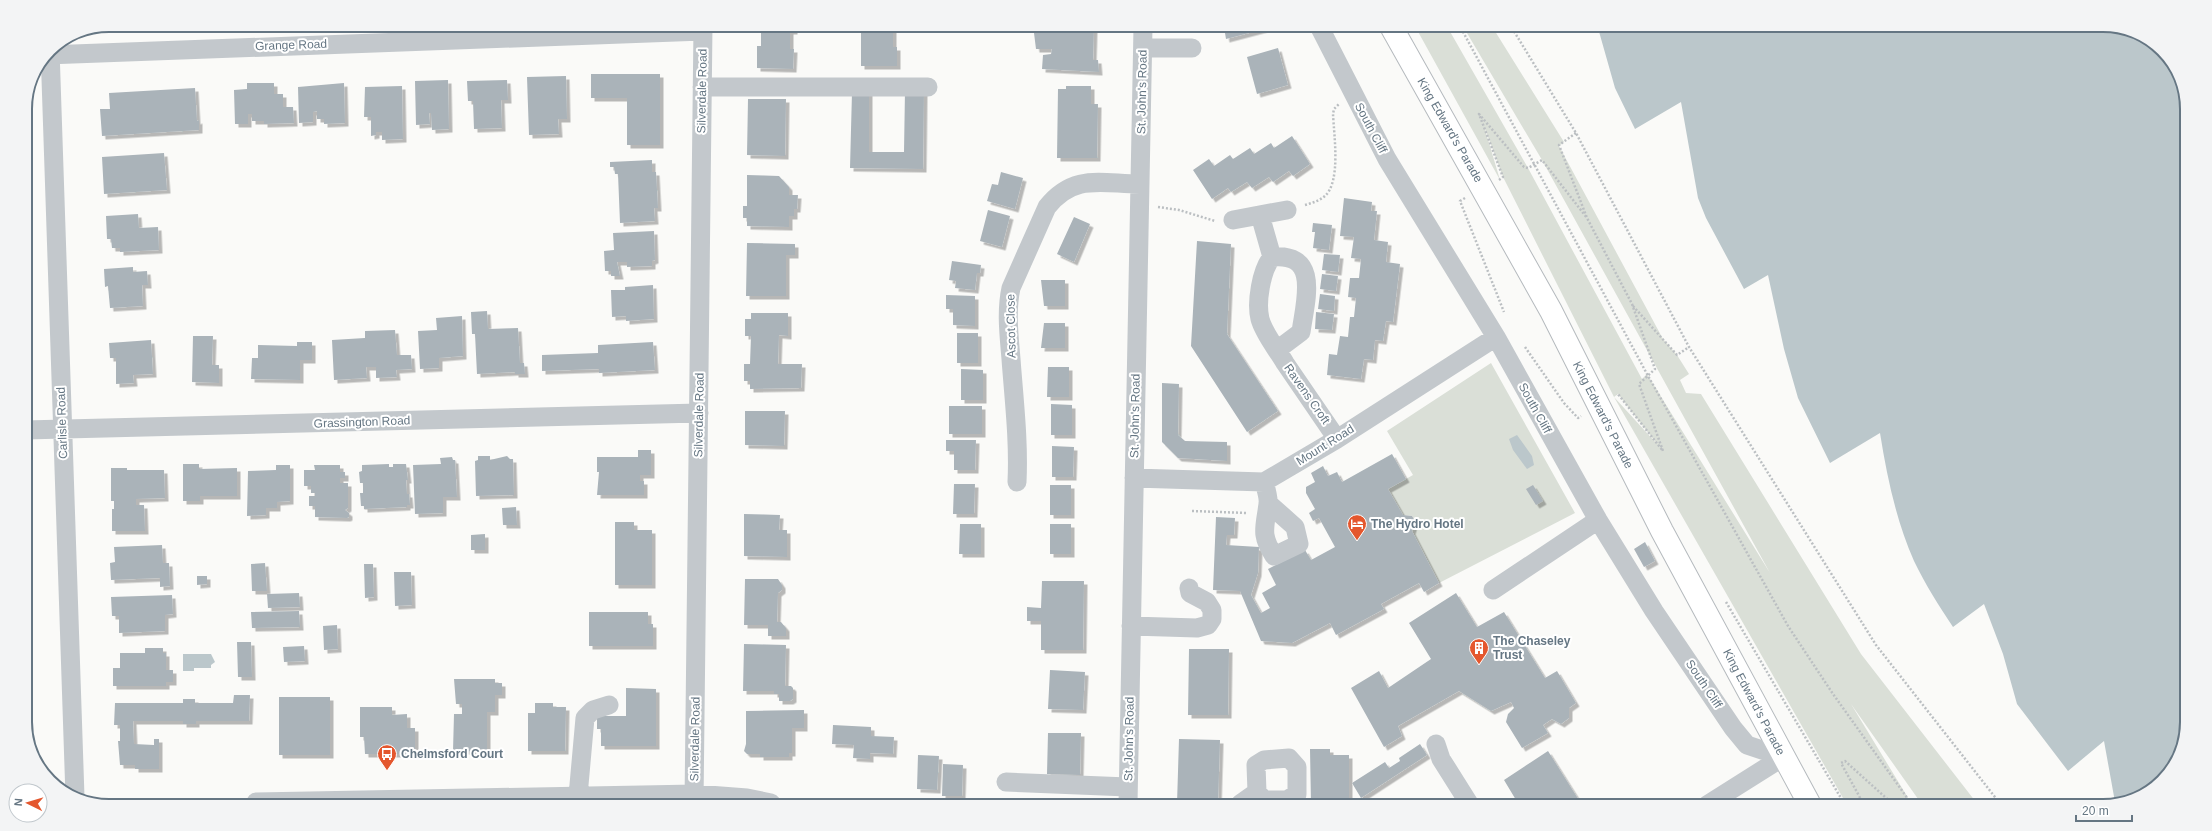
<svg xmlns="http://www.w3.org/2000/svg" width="2212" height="831" font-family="Arial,sans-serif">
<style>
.green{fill:#dadfd7;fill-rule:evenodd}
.water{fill:#bbc7cb}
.building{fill:#aab3b9;filter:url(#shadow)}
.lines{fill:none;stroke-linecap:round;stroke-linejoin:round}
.major-casing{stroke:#b5babe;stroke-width:24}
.path{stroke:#bbbfc2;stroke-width:2.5;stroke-dasharray:2 2;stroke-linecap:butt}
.minor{stroke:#c3c8cc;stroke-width:19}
.major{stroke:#fff;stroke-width:22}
.labels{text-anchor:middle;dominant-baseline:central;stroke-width:4;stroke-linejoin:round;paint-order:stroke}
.street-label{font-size:12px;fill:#657683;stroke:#fff}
.poi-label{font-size:12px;font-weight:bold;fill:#657683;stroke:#fff;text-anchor:start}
.rim{fill:none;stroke:#657683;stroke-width:2}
</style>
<defs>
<filter id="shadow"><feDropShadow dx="3.5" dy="3.5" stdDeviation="0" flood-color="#0004"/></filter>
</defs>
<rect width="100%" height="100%" fill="#fafaf8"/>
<path class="green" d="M1416,28H1448L1528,168L1642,379L1647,374L1770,573L1542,160L1464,28H1493L1564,142L1559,146L1663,339L1677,355L1689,374L1680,380L1686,393L1701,394L1861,654L1979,806H1923L1851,704L1913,806L1847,805L1614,397L1503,177L1484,126L1500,180ZM1618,394L1657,444L1614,397Z
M1491,363L1575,513L1439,583L1412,531L1415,521L1412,516L1403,515L1388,489L1413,475L1387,431Z"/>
<path class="water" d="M1598,28L2130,30L2170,58L2187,103L2182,749L2150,792L2115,802L2104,741L2068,771L2017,704L2003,654L1984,604L1953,627C1939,606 1925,584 1914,561C1896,520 1887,477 1880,433L1830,463L1798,398L1784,349L1768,275L1744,289L1706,218L1698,198L1681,102L1635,129L1615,88Z
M1517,435L1532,456L1534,465L1527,469L1513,450L1509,439Z
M183,654H211L215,662L211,665V668H194V671H183Z"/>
<path class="building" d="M758,26L794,27V31H790V49H794L793,69L757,68V46H761V29H758Z
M861,27H893V47H897V66H861Z
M1050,27H1094L1093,60H1098L1099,72L1042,69L1043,55L1051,54L1052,49H1036L1034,33L1049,31Z
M1224,27L1264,28V29L1226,39Z
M1278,48L1288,85L1257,94L1247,57Z
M591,74H660V145H627V98H591Z
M566,76L567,119H558L559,134L529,135L527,77Z
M448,80L449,129L432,130L431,113H429L430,124L416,125L415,81Z
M507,80L508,100H501L502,128L474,129L473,101H468L467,81Z
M247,83H274V94H283V107H293L294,123L264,124V121H252V114H248V124H235L234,90L247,89Z
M344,83L345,123L324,124V119H317V111L313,112V122L299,123L298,87Z
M402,86L403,139L382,140V132H376V135L371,136V117H364L365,87Z
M1066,86H1091V104H1098L1097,158H1057L1058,89H1066Z
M195,88L197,121L199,120V130L102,136L100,109H110L109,93Z
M905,90L924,91L923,169L850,168L852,92H869V152H904Z
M748,99H786L785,156L747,155Z
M1292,136L1310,164L1293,176L1289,171L1273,182L1269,177L1252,188L1247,182L1231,192L1228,188L1212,199L1193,170L1209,159L1214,166L1230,155L1233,159L1250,148L1254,154L1271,143L1274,148Z
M164,153L167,190L104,194L102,157Z
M652,160V172H656L658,208H654L655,221L620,223L618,174H615L614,167H610V162Z
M1001,172L1023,178L1015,209L987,201L992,184L998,185Z
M747,175L779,176L789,187V195H798L797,209H794V216H789V227L747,226V218H743V206H747Z
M1344,198L1372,202L1371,211H1377L1374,240L1388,242L1386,262L1400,264L1393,322L1386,321L1383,341L1375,340L1373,360L1364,359L1361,379L1327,375L1329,354L1337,355L1340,336L1348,337L1350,317H1354L1356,298L1348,297L1350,278H1359L1361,259L1351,258L1354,237L1340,236Z
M988,210L1010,216L1002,247L980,241Z
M138,214L139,228L158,227L159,250L120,252V248H112L111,239H107L106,216Z
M1074,217L1090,224L1074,262L1057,254Z
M1313,223L1332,225L1329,250L1313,248L1315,232H1312Z
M654,231L655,260L652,261V266L627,267V262H617L620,276H611V271H605L604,251L614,250L613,233Z
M1197,241L1231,244L1227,334L1278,411L1247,432L1191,346Z
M747,243L795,244V255H786V296H746Z
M1324,254L1340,255L1338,272L1322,270Z
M952,261L981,265L980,273H977L975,290L955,288L956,281L949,280Z
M133,267V272L147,271L148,285H142L143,306L110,308L108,286L105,287L104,269Z
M1322,274L1338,276L1336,291L1320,289Z
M1041,280H1065V306H1044Z
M653,285L654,319L626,321V316L612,317L611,290H625V287Z
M1320,294L1335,296L1334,311L1318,309Z
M946,295L975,296V326L953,325V309H946Z
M487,311L488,329L518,328L520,363H524L525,374H515V372L477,374L475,334H472L471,312Z
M1316,312L1334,314L1332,330L1315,329Z
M751,313H788V336L779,335L778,364H802L801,388L750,389V381H744V364H750L751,336H745V319H751Z
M462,316L463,356L439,358V368L420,369L418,331L437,330L436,318Z
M1044,323H1065V348H1041Z
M395,330L397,355H411L412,369L396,370L397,377L376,378V367H366L367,378L334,380L332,340L365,338V331Z
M957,333H978V363H957Z
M193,336H213L212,365H219V383L192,382Z
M151,340L153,374L133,375L134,383L116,384V358H110L109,343Z
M297,342H312V360H300V380L251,379L252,358H258V345L297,346Z
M653,342L655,370L599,373V369L542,371V355L598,353V345Z
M1048,367H1069V397H1047Z
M961,369L983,370V400H961Z
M1162,383L1179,384L1178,435L1185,441L1227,442V461L1178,458L1162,442Z
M1051,404L1072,405V435H1051Z
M949,406H982V434H949Z
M745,411H785L784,446L745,445Z
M946,440H976L975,470H954V451H946Z
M1052,446L1074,447L1073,477H1052Z
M638,450H651V475H640V481H644V495H597L599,472H597V457H638Z
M1392,454L1406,479L1388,489L1403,515L1412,516L1415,521L1412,531L1439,583L1424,592L1419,583L1381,604L1384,609L1336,635L1330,623L1292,643L1261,641L1240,591L1213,590L1216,517L1235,518L1234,535H1227L1226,545L1259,547L1258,573L1251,595L1261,613L1270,608L1262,593L1276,585L1268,569L1305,550L1311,560L1335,547L1319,518L1313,521L1309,513L1315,509L1306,493V487L1315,482L1311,473L1323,466L1328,476L1337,472L1342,482Z
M478,456H490V460L507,456L510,459H513L514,495L476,496L475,461L478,460Z
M452,457L453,460H455L457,497H443V513L415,514L413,465L441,464L440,458Z
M183,464H199V469L237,468V496H200V501H183Z
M389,464V467H393V464H406L408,480H406L407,494H409L410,505H407V507L364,509V506H361L360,493H363V483H360L359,472L362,471V465Z
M276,465H290V501L277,502V508H266V515L247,516L248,471L276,470Z
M314,465H340V472H345V478H340V483H348V508L345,510L349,513V517L347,518L315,517V506H309V496H315V493H311V486H304V470H315Z
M111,468H127V470H164L165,498L136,499V505H144L145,531H112V509H114V501H111Z
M954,484H975L974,514H953Z
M1050,485H1071V515H1050Z
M1533,485L1543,501L1536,505L1526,489Z
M516,507L517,525H503L502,508Z
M744,514L780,515L779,530H787V557L744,556Z
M615,522H634V530H652V585H615Z
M960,524H981V554H959Z
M1050,524H1071V554H1050Z
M485,534V550H471V535Z
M1645,542L1655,561L1644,567L1634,549Z
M162,545L163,563H169L170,586L160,587V578L111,580L110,563L115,562L114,547Z
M265,563L267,591H252L251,564Z
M364,564H373L374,597L365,598Z
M394,572H411L412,605L395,606Z
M197,576H207V584L197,585Z
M745,579H778L782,585V590L778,593L777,622H781L786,628V636H768V625H744Z
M1042,581H1084L1083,650H1041V621H1027V607L1041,608Z
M299,593L300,607L268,608L267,594Z
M1456,593L1477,627L1504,612L1545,678L1557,671L1576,703L1569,708V718L1561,724L1552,719L1543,725L1548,733L1522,748L1506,722L1508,714L1514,708L1511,702L1491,711L1459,691L1398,726L1402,736L1384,747L1351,688L1379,671L1388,688L1431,659L1409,623Z
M172,595L173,614L165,615V631L119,633V616H112L111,597Z
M299,611L300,627L252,628L251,612Z
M589,612H648V624H653V646H589Z
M337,625L338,649L324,650L323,626Z
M237,642H251L252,677H238Z
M744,644L786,645L785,686H791L793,688V699L790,701H779V694H774V691H743Z
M304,646L305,661L284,662L283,647Z
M145,648H163V653H166V670H173V682H166V686H113V668H120V653H145Z
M1189,649H1229L1228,715H1188Z
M1050,670L1085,672L1083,710L1048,709Z
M454,679H495V683H502V695H495V712H487V751H453L454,714H462V704H456Z
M626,688L656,689V746H601V729H597V716H626Z
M234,695H250L249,721H196V724H183V721H133L134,744L154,745V739H159V769H135V765H120L118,741H120V725H114L115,703H183V699H195V703H233Z
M279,697H330V755H279Z
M535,703H553V707H566L565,751H528V713H535Z
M360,707H392V715L407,714V728H415V754H365L364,737H360Z
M804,710V728H792V753H789V757H760V754H747L744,751L746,744V711Z
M833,725L871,727V736L894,737L893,754L870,753V759L853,758L854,745L832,744Z
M1048,733H1081L1080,775L1047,774Z
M1179,739L1220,740L1218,804H1177Z
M1420,744L1427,755L1361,798L1352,783L1385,762L1389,768L1400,761L1399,758Z
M1310,749H1330V755H1349V798L1331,799V804H1311Z
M1548,751L1582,805H1519L1504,780Z
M918,755L939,756L937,790L917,789Z
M943,764L963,765L962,796H942Z
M1046,799H1065V804H1046Z"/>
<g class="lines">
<defs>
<path id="major" d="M1392,28L1551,311L1662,531L1810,805"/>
</defs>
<use href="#major" class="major-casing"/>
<path class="path" d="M1461,28L1647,374L1788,626L1833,694L1913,806
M1512,28L1576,133L1689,347L1876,645L2002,806
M1576,133L1559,145L1587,218L1632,304L1655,369L1639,384L1663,451L1618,394L1617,395
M1499,180L1503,177L1479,114L1524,167L1528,168L1542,160L1587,218
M1465,198L1460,201L1504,312
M1305,205C1312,203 1319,201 1325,196C1341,181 1334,136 1333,114L1334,109L1339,104
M1158,207L1179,210L1215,221
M1633,306L1677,355L1689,347
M1525,347L1564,403L1578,418L1581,416
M1192,511L1247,513
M1726,602L1845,805
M1864,805L1841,763L1845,761L1895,806"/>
<path class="minor" d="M1320,28L1387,159L1496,337L1598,520L1654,611L1733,728L1747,745L1783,757
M1143,48H1192
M50,49L75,797
M46,55L703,31
M702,87H928
M1260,215L1272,257
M1233,220L1287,210
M1277,350L1301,332C1305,302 1321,252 1272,257C1261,270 1256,303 1260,319C1264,334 1277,349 1285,363L1337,439
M25,430L699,413
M1134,478L1264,482L1337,439L1496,337
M1017,482C1019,441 1014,400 1011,359C1009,335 1006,311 1011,288L1047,207C1074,173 1102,184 1140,184
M1264,482C1266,489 1269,498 1268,504C1265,528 1260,534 1274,556L1299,544L1295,527L1268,503
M1493,590L1598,520
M1131,626L1197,628L1208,625L1212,619V610L1207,602L1190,593L1189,588
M1436,744L1441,759L1470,805
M1289,758L1297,767V794L1287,800H1264L1257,792L1256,765L1264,760Z
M1006,782L1128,787
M578,796L585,718L593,710L609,705
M256,802L695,794L747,798L771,803
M694,803L703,26
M1128,804L1143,27
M1240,804L1257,792
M1707,805L1783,757"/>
<use href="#major" class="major"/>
</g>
<defs>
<symbol id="hotel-pin" viewBox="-11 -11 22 30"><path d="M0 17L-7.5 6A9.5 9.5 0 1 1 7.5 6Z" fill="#e4572e" stroke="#fff"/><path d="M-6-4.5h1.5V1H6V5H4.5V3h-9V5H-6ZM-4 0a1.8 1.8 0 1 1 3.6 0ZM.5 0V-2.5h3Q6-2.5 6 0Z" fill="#fff"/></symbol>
<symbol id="building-pin" viewBox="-11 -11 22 30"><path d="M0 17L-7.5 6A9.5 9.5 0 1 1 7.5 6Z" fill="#e4572e" stroke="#fff"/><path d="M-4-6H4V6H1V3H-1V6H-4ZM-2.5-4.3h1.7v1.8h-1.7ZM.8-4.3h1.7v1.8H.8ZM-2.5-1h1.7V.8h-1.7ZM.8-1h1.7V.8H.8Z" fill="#fff"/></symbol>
<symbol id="bus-pin" viewBox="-11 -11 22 30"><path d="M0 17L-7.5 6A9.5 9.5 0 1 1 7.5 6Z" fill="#e4572e" stroke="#fff"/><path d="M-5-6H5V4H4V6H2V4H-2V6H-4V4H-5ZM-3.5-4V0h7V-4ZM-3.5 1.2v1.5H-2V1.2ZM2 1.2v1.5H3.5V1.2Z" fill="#fff"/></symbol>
</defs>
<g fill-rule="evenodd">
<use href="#hotel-pin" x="1346" y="513" width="22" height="30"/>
<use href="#building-pin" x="1468" y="637" width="22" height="30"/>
<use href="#bus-pin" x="376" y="743" width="22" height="30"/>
</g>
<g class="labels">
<g class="street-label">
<text transform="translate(291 45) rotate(-2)">Grange Road</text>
<text transform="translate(702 91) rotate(-89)">Silverdale Road</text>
<text transform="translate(1142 92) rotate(-89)">St. John's Road</text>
<text transform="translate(1371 128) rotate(62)">South Cliff</text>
<text transform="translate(1450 130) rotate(60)">King Edward's Parade</text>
<text transform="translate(1011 326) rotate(-91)">Ascot Close</text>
<text transform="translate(1307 394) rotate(55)">Ravens Croft</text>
<text transform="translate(1535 408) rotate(61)">South Cliff</text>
<text transform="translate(699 415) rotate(-89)">Silverdale Road</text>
<text transform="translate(1603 415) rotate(63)">King Edward's Parade</text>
<text transform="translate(1135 416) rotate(-89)">St. John's Road</text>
<text transform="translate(362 422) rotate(-2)">Grassington Road</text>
<text transform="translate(62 423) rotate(-92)">Carlisle Road</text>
<text transform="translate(1325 445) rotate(-32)">Mount Road</text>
<text transform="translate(1704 684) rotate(56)">South Cliff</text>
<text transform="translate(1754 702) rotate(62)">King Edward's Parade</text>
<text transform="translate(695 739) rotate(-89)">Silverdale Road</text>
<text transform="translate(1129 739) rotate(-89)">St. John's Road</text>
</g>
<g class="poi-label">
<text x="1371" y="524">The Hydro Hotel</text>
<text x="1493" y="641">The Chaseley<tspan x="1493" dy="14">Trust</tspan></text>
<text x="401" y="754">Chelmsford Court</text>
</g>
</g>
<path d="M0 0H2212V831H0ZM109 32H2103A77 77 0 0 1 2180 109V722A77 77 0 0 1 2103 799H109A77 77 0 0 1 32 722V109A77 77 0 0 1 109 32Z" fill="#f3f4f5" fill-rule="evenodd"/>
<path class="rim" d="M109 32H2103A77 77 0 0 1 2180 109V722A77 77 0 0 1 2103 799H109A77 77 0 0 1 32 722V109A77 77 0 0 1 109 32Z"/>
<g transform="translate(28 803) rotate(275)"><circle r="19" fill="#ffffff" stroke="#c1c8cd"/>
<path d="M0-3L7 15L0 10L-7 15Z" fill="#e4572e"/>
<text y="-6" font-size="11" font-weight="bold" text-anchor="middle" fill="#657683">N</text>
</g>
<path d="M2076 815v6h56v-6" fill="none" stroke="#657683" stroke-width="2"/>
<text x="2082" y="815" font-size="12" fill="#657683" stroke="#ffffff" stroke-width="3" paint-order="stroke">20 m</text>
</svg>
